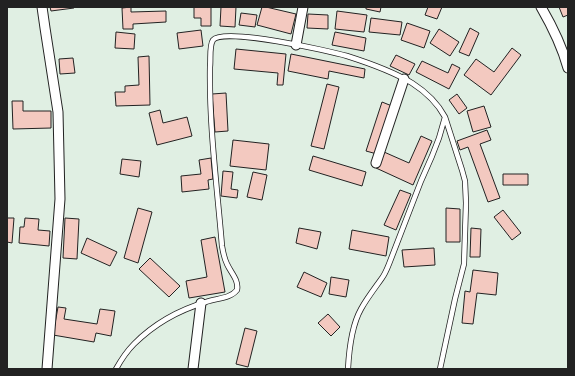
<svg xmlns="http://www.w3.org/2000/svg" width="575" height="376" font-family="'DejaVu Sans',sans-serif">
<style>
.green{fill:#e0efe3;stroke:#6f6f6f}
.building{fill:#f3c9c0;stroke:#222}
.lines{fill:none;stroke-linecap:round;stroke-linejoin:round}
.service-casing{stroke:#222;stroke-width:6}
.minor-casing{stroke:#222;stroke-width:11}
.service{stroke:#fff;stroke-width:4.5}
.minor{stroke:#fff;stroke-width:9}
</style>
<rect width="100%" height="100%" fill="#fff"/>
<path class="green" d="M7,7H568V369H7Z"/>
<path class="building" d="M50,7H73L74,8L51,11Z
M131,7V12L166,11V22L133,24V29H123L122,8Z
M194,7H211V26H201V18H194Z
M221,7H236L235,27L220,26Z
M262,7H266L296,14L291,34L257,25Z
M366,7H381L380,12L366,9Z
M428,7H442L437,19L425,15Z
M559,7H568V15L563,17Z
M337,11L367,15L364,32L335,29Z
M241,13L257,15L255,27L239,25Z
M308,14L328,15V29L307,28Z
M371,18L402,22L400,35L369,32Z
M407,23L430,31L424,48L401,40Z
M470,28L479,33L469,56L459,52Z
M439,29L459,42L450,56L430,43Z
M201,30L203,46L179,49L177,33Z
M116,32L135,34L134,49L115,48Z
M335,32L366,38L364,51L332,45Z
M512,48L521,55L491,95L464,75L476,59L494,72Z
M236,49L286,54L283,85H277L278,73L234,69Z
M291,54L365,69L364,78L329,71L328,79L288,71Z
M396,55L415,64L409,75L390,66Z
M149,56L150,105L116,106L115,92H125V86L139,85L138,57Z
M73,58L75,73L60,74L59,59Z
M422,61L448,73L452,64L460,68L449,89L416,72Z
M327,84L339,87L324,149L311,146Z
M226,93L228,131L215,132L212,94Z
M457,94L467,108L459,114L449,100Z
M12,101H23V111H51V128L13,129Z
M382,102L392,106L377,154L366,151Z
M484,106L491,127L473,132L467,111Z
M160,110L163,123L187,117L192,136L157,145L149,113Z
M487,130L491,140L480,144L500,198L488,202L468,147L460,150L457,141Z
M421,136L432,141L413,185L376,168L384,152L409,163Z
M233,140L269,144L266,170L230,166Z
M313,156L366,172L362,186L309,170Z
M211,158L213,179L208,180L209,189L182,192L181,176L201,174L199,160Z
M122,159L141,161L139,177L120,174Z
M223,171L233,172L231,189L238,190L237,198L221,196Z
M253,172L267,175L262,200L247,197Z
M503,174H528V185H503Z
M400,190L411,194L396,230L384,225Z
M138,208L152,212L138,263L124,258Z
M446,208L460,209V242H446Z
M503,210L521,233L512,240L494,217Z
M7,218H14L12,243L7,242Z
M25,218L39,219L38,230L50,231L49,246L19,243L20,227H24Z
M65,218L79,219L77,259L63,258Z
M299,228L321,232L317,249L296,243Z
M471,228L481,229L480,257H470Z
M352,230L389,237L386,256L349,249Z
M215,237L225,292L189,298L186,281L207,277L201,240Z
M87,238L117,252L110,266L81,253Z
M434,248L435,265L404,267L402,250Z
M150,258L180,286L169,297L139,269Z
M473,270L498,273L496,295L477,293L473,324L462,323L465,291L470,292Z
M304,272L327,283L321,297L297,287Z
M331,277L349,280L346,297L329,294Z
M58,307L66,308L64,319L97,324L100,309L115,311L111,336L96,333L94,342L53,335Z
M328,314L340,327L331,336L318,323Z
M245,328L257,331L248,367L236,364Z"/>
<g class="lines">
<defs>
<path id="service" d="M116,369C121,360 127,351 134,344C154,324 179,310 206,302C216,298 230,299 237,290C239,280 231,273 227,264C224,258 223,252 222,246C217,186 209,126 210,67C211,59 209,46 213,40C223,27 330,51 347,56C369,63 392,71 412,83C426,92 437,102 445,117L439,138L432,156L421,181L389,264C387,269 385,274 382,278C375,288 367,298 361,309C352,325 349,350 348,369
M440,369L455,299L464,264L466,203L465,181L462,170L445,117"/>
<path id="minor" d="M42,7L45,28L58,112L60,199L47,369
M541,7C552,26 562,46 568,68
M296,45L303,7
M376,163L404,79
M193,369L201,303"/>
</defs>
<use href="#service" class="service-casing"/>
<use href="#minor" class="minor-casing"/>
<use href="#service" class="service"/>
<use href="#minor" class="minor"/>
</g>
<rect width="575" height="376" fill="none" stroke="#222222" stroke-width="16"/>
</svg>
